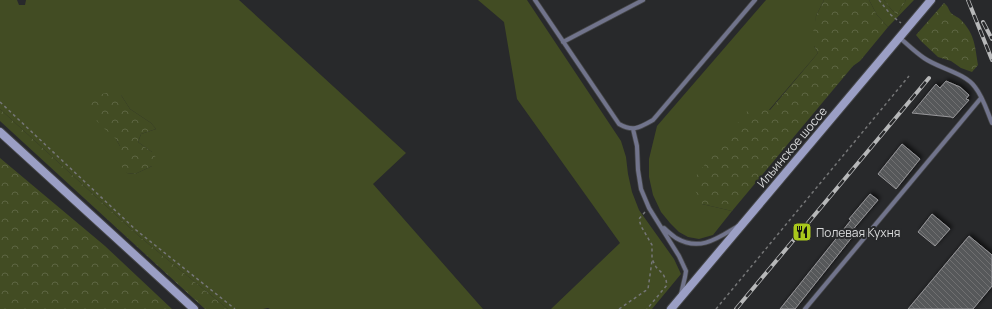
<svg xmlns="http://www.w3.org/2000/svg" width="992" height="309" font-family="Manrope,sans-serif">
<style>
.green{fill:#424c23;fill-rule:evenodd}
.forest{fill:url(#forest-crowns)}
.building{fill:url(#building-back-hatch);stroke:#97979a;filter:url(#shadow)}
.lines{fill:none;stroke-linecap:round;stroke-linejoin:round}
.lane-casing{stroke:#444547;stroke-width:5.5}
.secondary-casing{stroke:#444547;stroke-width:10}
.path{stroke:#757677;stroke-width:1.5;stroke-dasharray:3 3;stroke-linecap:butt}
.lane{stroke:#71748c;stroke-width:4}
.secondary{stroke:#9b9fc5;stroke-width:8}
.rail-casing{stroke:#b7b8b9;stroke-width:4}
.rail{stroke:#28292b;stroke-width:2.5;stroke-dasharray:8;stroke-linecap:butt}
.labels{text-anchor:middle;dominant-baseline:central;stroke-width:4;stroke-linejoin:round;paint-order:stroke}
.street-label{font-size:12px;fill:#d9dadb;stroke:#28292b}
.poi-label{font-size:12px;fill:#d9dadb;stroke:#28292b;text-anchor:start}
</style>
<defs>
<pattern id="forest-crowns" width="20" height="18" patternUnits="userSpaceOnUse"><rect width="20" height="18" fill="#424c23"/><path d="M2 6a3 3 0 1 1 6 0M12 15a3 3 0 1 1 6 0" fill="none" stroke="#5d6542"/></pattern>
<pattern id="building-back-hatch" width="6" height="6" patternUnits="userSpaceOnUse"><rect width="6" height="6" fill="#57585a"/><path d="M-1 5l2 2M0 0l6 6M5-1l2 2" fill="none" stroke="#6f6f71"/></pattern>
<filter id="shadow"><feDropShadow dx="2.5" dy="-2.5" stdDeviation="2" flood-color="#0009"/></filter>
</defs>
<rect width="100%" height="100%" fill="#28292b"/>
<path class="green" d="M0,0H17L19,5H25L26,0H239L406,153L373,184L483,309H270L268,308L263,309H228L140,237L0,109ZM121,95L130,109L151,123L156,129L141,134L138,142L152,152V166L135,174L127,173L120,146L116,139Z
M478,0H527L621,141L626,157L628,174L632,192L639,210L674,259L681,274L652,309H551L620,243L517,99L504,22Z
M766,0H824L816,16L814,46L818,53L769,110L702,204L732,211L713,235L699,239L688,237L679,232L670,223L661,212L653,195L649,177V159L657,126Z
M869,0H884L891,9L897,15L906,0H914L888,27L877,15Z"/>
<path class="forest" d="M824,0H869L877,15L888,27L860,61L853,66L732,211L702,204L691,182L752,105L770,110L818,53L814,46L812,39L816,16Z
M884,0H906L897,15L891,9Z
M944,3C949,7 948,9 951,13C954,16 959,17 962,21C975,35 975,47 978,65L972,72L961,68L951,61L938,57L921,41L916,35Z
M115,90L121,95L130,109L151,123L156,129L141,134L138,142L152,152L157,159L152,166L135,174L127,173L122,167L118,153L120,146L116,139L99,124L86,104L99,95Z
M0,109L140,237L228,309H205L0,121Z
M0,158L105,246L172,309H0Z"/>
<path class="building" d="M946,81L960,87L969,95L966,99L969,100L953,118L951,117L912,113L936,84L940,88Z
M902,144L920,159L896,189L878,174Z
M870,194L878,200L850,233L853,236L795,309H780L851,220L849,219Z
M932,214L950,229L935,246L918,232Z
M969,236L992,255V286L973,309H908Z"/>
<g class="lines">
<defs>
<path id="lane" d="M535,0L619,124C633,132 639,128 653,120L755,0
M900,38C907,44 915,52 924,58C938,68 965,73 975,87C983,97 987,111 992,123
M563,42L643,0
M633,129L637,146L638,170L641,189L649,208L679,256L686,271L685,277L681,294
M664,228C668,232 672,235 676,238C700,252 718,238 738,226
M805,309L981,98"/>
<path id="secondary" d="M0,132L194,309
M671,309L931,0"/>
</defs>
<use href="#lane" class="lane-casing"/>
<use href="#secondary" class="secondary-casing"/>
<path class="path" d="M879,0L891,15L901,23
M0,102L136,230L235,309
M645,212L639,219L641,226L652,245V259L656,267L663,274L666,280L667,285L647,309
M619,309L648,289L652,261
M716,309L909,76"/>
<use href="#lane" class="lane"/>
<use href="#secondary" class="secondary"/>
<defs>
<path id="rail" d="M968,0L992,60
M983,22L992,39
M736,309L929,78"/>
</defs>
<use href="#rail" class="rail-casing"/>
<use href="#rail" class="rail"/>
</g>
<defs>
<symbol id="restaurant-square" viewBox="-11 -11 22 22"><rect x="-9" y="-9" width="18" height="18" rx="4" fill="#a8c71c" stroke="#28292b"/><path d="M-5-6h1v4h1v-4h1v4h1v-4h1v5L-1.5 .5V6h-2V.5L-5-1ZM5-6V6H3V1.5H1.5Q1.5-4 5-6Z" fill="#111"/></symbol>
</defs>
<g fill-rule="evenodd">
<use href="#restaurant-square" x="791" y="221" width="22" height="22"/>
</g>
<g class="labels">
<g class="street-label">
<text transform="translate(792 147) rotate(-50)">Ильинское шоссе</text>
</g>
<g class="poi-label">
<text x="816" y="232">Полевая Кухня</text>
</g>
</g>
</svg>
